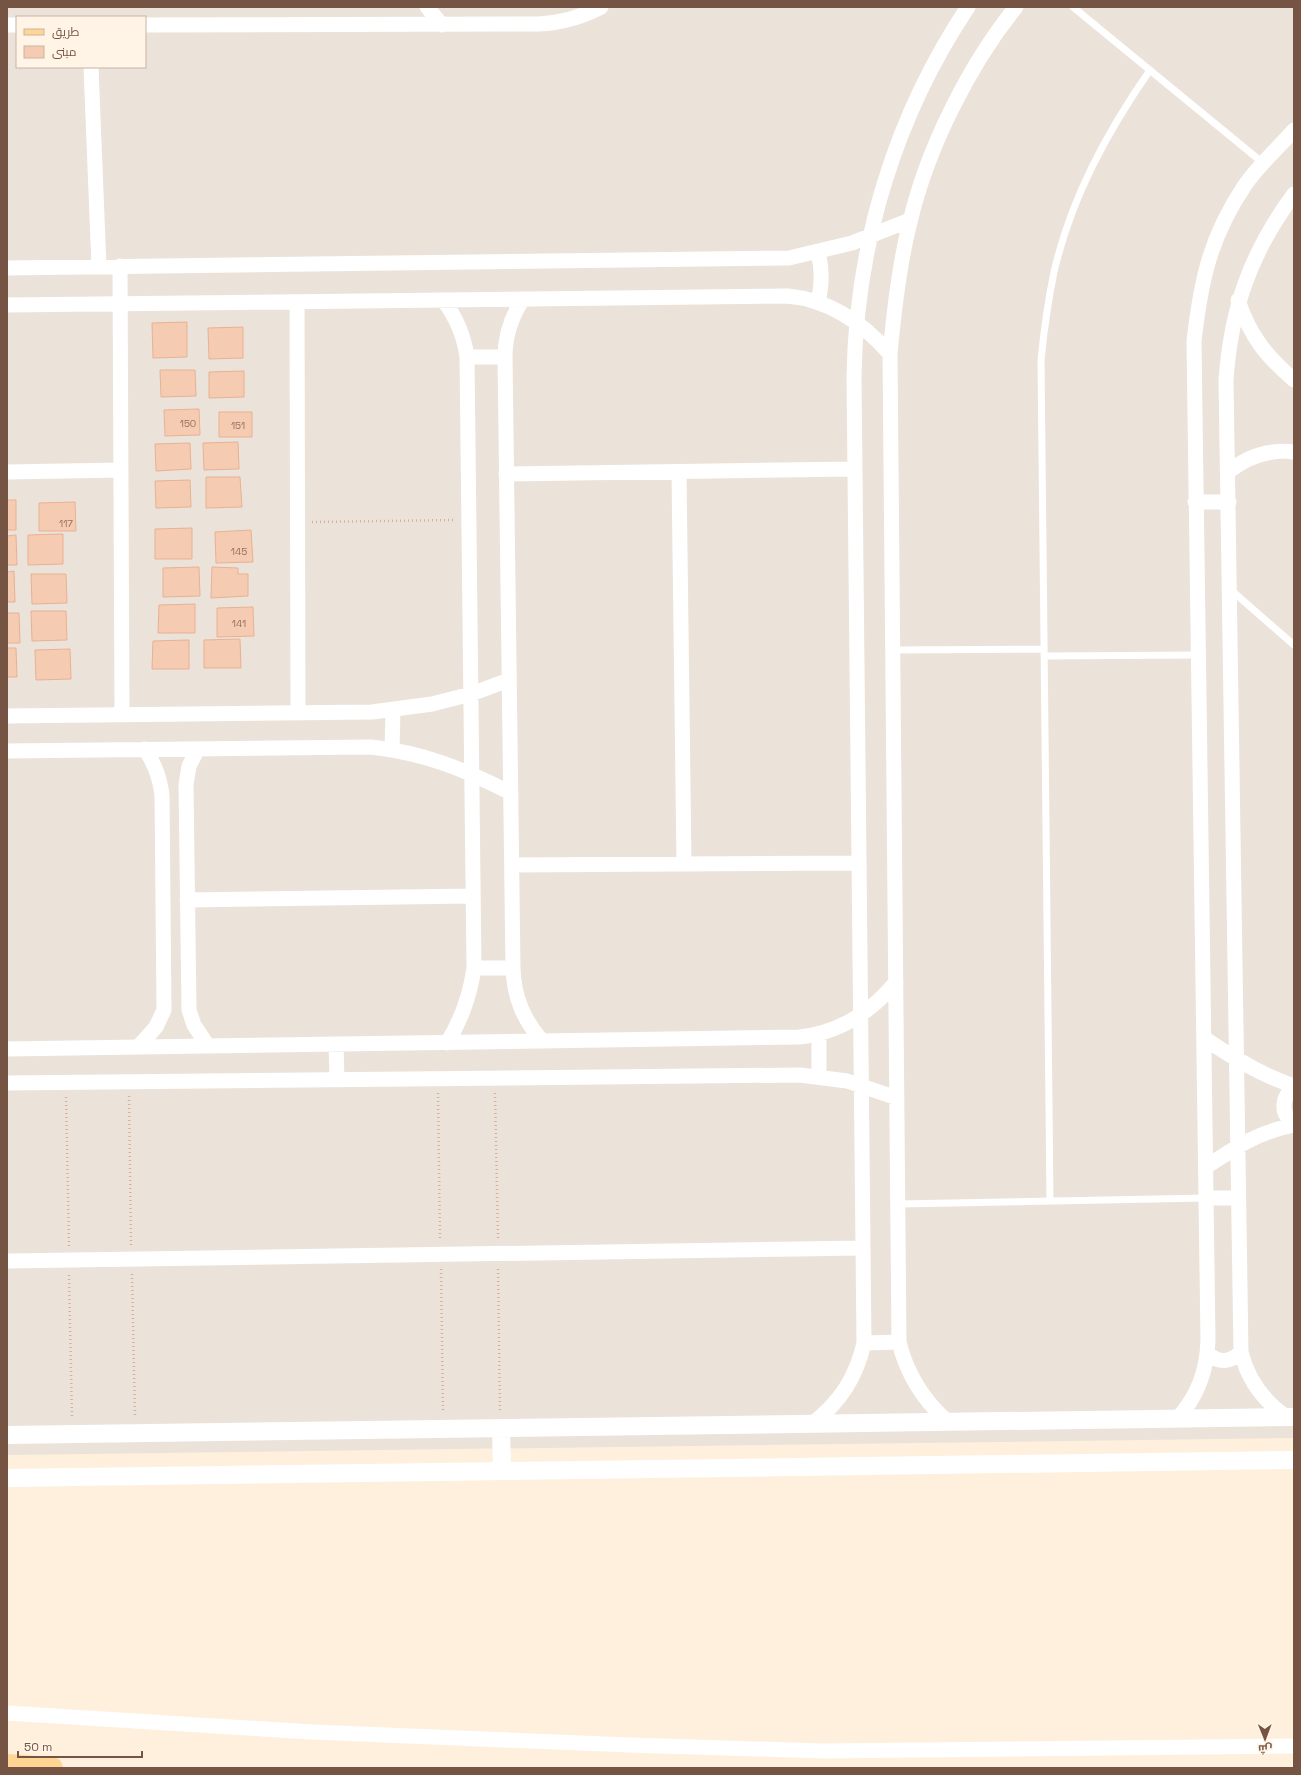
<svg xmlns="http://www.w3.org/2000/svg" width="1301" height="1775" font-family="'Space Grotesk',Cairo,sans-serif">
<style>
.industrial{fill:#ebe2da;fill-rule:evenodd}
.building{fill:#f5ccb2;stroke:#e9b192}
.lines{fill:none;stroke-linecap:round;stroke-linejoin:round}
.path{stroke:#d9af96;stroke-width:2.5;stroke-dasharray:1 3;stroke-linecap:butt}
.service{stroke:#fff;stroke-width:7}
.minor{stroke:#fff;stroke-width:15}
.tertiary{stroke:#fff;stroke-width:18}
.primary{stroke:#ffd593;stroke-width:22}
.labels{text-anchor:middle;dominant-baseline:central;stroke-width:3;stroke-linejoin:round;paint-order:stroke}
.number-label{font-size:10px;fill:#957260}
</style>
<rect width="100%" height="100%" fill="#fef0dd"/>
<path class="industrial" d="M7,7H1294V1438L7,1455ZM17,17H145V67H17Z"/>
<path class="building" d="M187,322V357L153,358L152,323Z
M243,327V358L209,359L208,328Z
M160,370H195L196,396L161,397Z
M244,371V397L209,398V372Z
M199,409L200,435L165,436L164,410Z
M219,412H252V437H219Z
M238,442L239,469L204,470L203,443Z
M190,443L191,469L156,471L155,444Z
M206,477H240L242,507L206,508Z
M190,480L191,507L156,508L155,481Z
M7,500H16V530H7Z
M75,502L76,531H39V503Z
M192,528V559H155V529Z
M251,530L253,562L216,563L215,532Z
M63,534V564L28,565V535Z
M16,535L17,565H7V536Z
M199,567L200,596L163,597V568Z
M212,567L238,568V574H248V596L211,598Z
M14,571L15,602H7V572Z
M31,574H66L67,603L32,604Z
M195,604V633H158L159,605Z
M253,607L254,636L217,637V608Z
M31,611H66L67,640L32,641Z
M7,613H19L20,643H7Z
M240,639L241,668H204V640Z
M189,640V669H152L153,641Z
M7,648H16L17,677H7Z
M70,649L71,679L36,680L35,650Z"/>
<g class="lines">
<path class="path" d="M312,522L455,520
M438,1093L440,1240
M495,1093L498,1238
M129,1096L131,1245
M66,1097L69,1246
M441,1269L443,1412
M498,1269L500,1412
M132,1274L135,1417
M69,1275L72,1418"/>
<path class="service" d="M1073,7L1263,163
M1231,590L1294,645
M894,650L1044,649
M1044,656L1198,655
M1050,1201L1041,360C1044,330 1048,301 1054,272C1071,198 1107,132 1150,70
M898,1204L1206,1198"/>
<path class="minor" d="M427,7L442,25
M7,25H17
M145,25L538,24C561,23 580,18 601,7
M91,67L99,267
M818,253C823,270 822,285 818,302
M120,266L122,715
M7,268L789,258L852,243L910,220
M523,299C511,317 505,335 505,357L513,968C514,997 523,1019 542,1041
M443,300C457,318 464,335 467,357L474,968C470,996 462,1019 447,1043
M1238,300C1250,336 1266,356 1294,380
M297,302L298,713
M7,305L788,296C829,300 863,323 890,354
M467,357H505
M7,472L121,470
M679,472L684,864
M1228,472C1248,456 1269,449 1294,452
M506,474L854,469
M1195,502H1229
M7,716L372,712L432,704L471,694L509,680
M198,749L189,766L186,785L189,1010L194,1025L208,1046
M392,749L393,711
M7,751L371,747C425,753 463,769 511,793
M512,865L859,863
M187,900L473,896
M474,968H513
M819,1034V1077
M1204,1038C1233,1058 1261,1075 1294,1086
M336,1044L337,1080
M138,1047L156,1027L164,1010L162,795C160,778 155,764 145,749
M7,1049L799,1037C839,1033 871,1012 896,982
M7,1083L800,1075L847,1081L897,1098
M1294,1088C1281,1097 1280,1114 1294,1123
M1206,1167C1236,1147 1258,1132 1294,1125
M1206,1198H1238
M7,1261L863,1248
M864,1343L899,1342
M1208,1354C1219,1363 1230,1363 1241,1352
M1287,1417C1263,1401 1248,1380 1241,1352L1226,380C1231,308 1251,252 1294,194
M1177,1419C1198,1396 1207,1371 1208,1340L1194,341C1201,280 1210,237 1245,185C1259,165 1278,148 1294,130
M948,1422C923,1400 907,1375 899,1342L890,354C894,310 899,265 910,222C927,149 969,65 1016,7
M812,1424C840,1402 856,1378 864,1343L854,376C856,245 895,116 968,7
M7,1713L312,1732L629,1745L823,1751L1294,1746"/>
<path class="tertiary" d="M501,1428L502,1470
M7,1435L1294,1417
M7,1478L1294,1460"/>
<path class="primary" d="M7,1765L52,1768"/>
</g>
<g class="labels">
<g class="number-label">
<text x="188" y="423">150</text>
<text x="238" y="425">151</text>
<text x="66" y="523">117</text>
<text x="239" y="551">145</text>
<text x="239" y="623">141</text>
</g>
</g>
<rect width="1301" height="1775" fill="none" stroke="#755444" stroke-width="16"/>
<rect x="16" y="16" width="130" height="52" fill="#fff4e5" stroke="#c8b4a5"/>
<rect x="24" y="29" width="20" height="6" fill="#ffd593" stroke="#c8b4a5"/>
<text x="52" y="36" font-size="12" fill="#755444">طريق</text>
<rect x="24" y="46" width="20" height="12" fill="#f5ccb2" stroke="#c8b4a5"/>
<text x="52" y="56" font-size="12" fill="#755444">مبنى</text>
<g transform="translate(1265 1739) rotate(179)" stroke="#fff4e5" stroke-width="3" paint-order="stroke">
<path d="M0-3L7 15L0 10L-7 15Z" fill="#755444"/>
<text y="-6" font-size="11" font-weight="bold" text-anchor="middle" fill="#755444">ش</text>
</g>
<path d="M18 1751v6h124v-6" fill="none" stroke="#755444" stroke-width="2"/>
<text x="24" y="1751" font-size="12" fill="#755444" stroke="#fff4e5" stroke-width="3" paint-order="stroke">50 m</text>
</svg>
